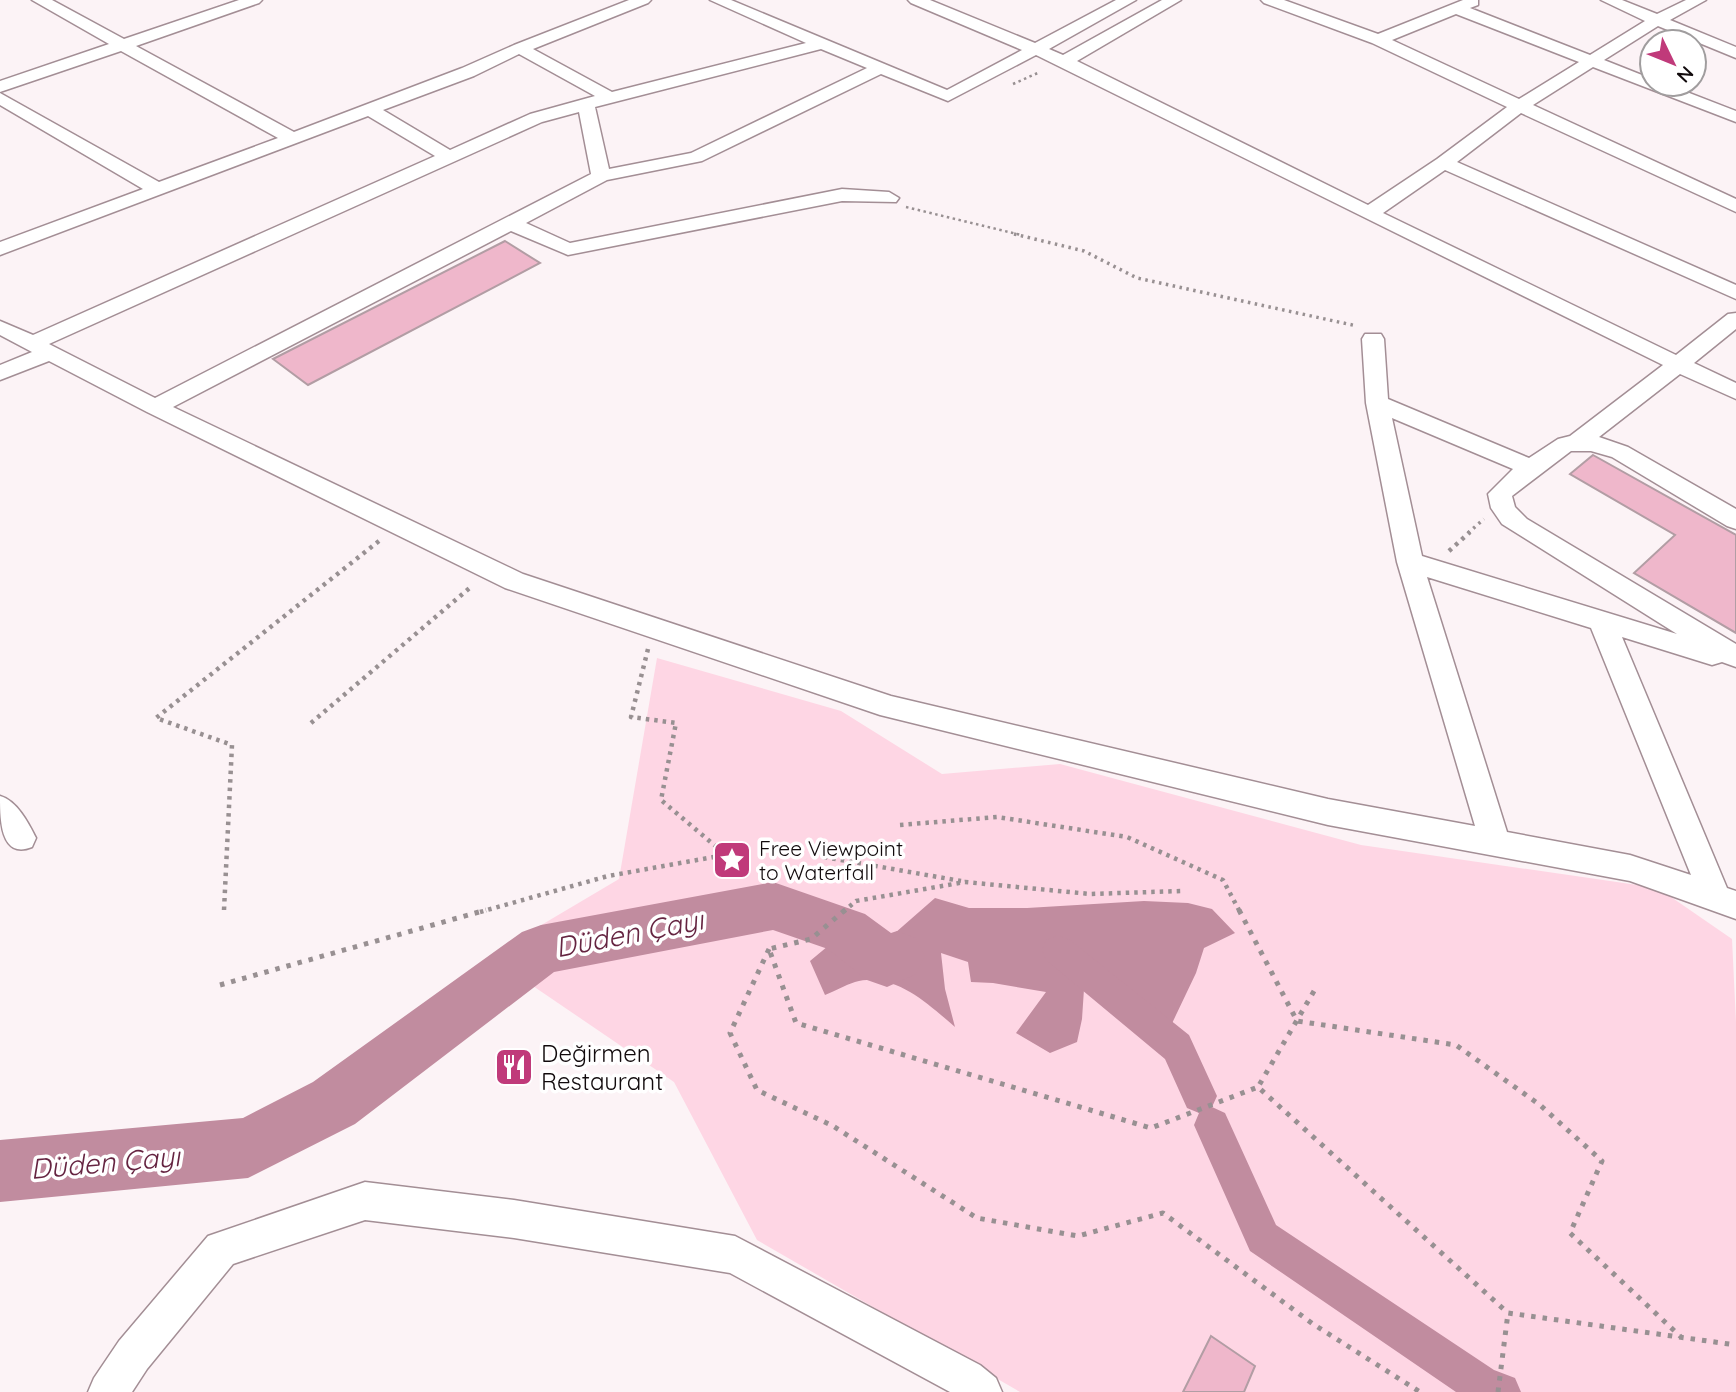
<svg xmlns="http://www.w3.org/2000/svg" width="1736" height="1392" font-family="Quicksand,sans-serif">
<style>
.green{fill:#fed6e4}
.water{fill:#c18c9f}
.lines{fill:none;stroke-linecap:round;stroke-linejoin:round}
.canal{fill:#c18c9f;fill-rule:evenodd}
.river{fill:#c18c9f;fill-rule:evenodd}
.building{fill:#efb7cb;stroke:#b29da4;stroke-width:2}
.minor-casing{stroke:#a38e95;stroke-width:3}
.path-far3{stroke:#989092;stroke-width:2.5;stroke-dasharray:2.5 3.5;stroke-linecap:butt}
.path-far2{stroke:#989092;stroke-width:3.5;stroke-dasharray:2.5 4.5;stroke-linecap:butt}
.path-far1{stroke:#989092;stroke-width:4.5;stroke-dasharray:3.5 5;stroke-linecap:butt}
.path{stroke:#989092;stroke-width:5;stroke-dasharray:4.5 7;stroke-linecap:butt}
.minor{fill:#fff;fill-rule:evenodd}
.labels{text-anchor:middle;dominant-baseline:central;stroke-width:7;stroke-linejoin:round;paint-order:stroke}
.poi-label{font-size:21px;fill:#110a0c;stroke:#fff;text-anchor:start}
.near-poi-label{font-size:24px;fill:#110a0c;stroke:#fff;text-anchor:start}
.near-water-label{font-size:28px;font-style:italic;fill:#652441;stroke:#fff}
</style>
<rect width="100%" height="100%" fill="#fcf3f6"/>
<path class="green" d="M657,658L841,711L942,774L1060,764L1361,845L1658,888L1732,939L1736,1022V1392H1020L757,1240L674,1082L489,956L619,879Z"/>
<path class="water" d="M935,898L969,908H1027L1144,901L1188,903L1212,909L1235,933L1204,948L1196,973L1166,1036L1154,1032C1137,1005 1123,974 1085,974L1082,1019L1077,1042L1050,1053L1016,1033L1046,992L993,983L971,982L968,962L941,953L945,989L955,1027C928,1004 894,971 855,982C845,985 835,991 825,995L810,961L846,931L887,940Z"/>
<g class="lines">
<path class="canal" d="M1058,935L1070,940L1189,1035L1217,1096L1212,1107L1225,1113L1276,1225L1494,1370L1515,1378L1521,1392H1456L1250,1251L1194,1125L1199,1113L1187,1108L1165,1059L1046,960L1042,950L1046,940Z"/>
<path class="river" d="M773,882L865,914L891,933L897,931L916,938L925,956L916,974L887,987L867,980L828,949L773,930L554,972L355,1124L248,1178L0,1202V1140L243,1118L313,1082L522,932L541,925Z"/>
</g>
<path class="building" d="M505,241L540,263L308,385L273,359Z
M1593,455L1736,535V633L1634,573L1675,535L1570,474Z
M1211,1336L1255,1366L1244,1392H1183Z"/>
<g class="lines">
<defs>
<path id="minor" d="M32,0H52L124,39L239,0H262L259,3L136,46L294,132L462,68L514,45L629,0H651L648,3L533,49L612,92L806,43L710,0H731L947,90L1022,50L911,3L908,0H930L1035,43L1116,0H1136L1049,49L1063,55L1162,0H1181L1077,61L1368,205L1437,159L1507,107L1372,43L1264,3L1261,0H1284L1378,34L1463,0H1478V5L1470,8L1590,55L1645,21L1601,0H1622L1657,14L1686,0H1706L1670,20L1736,47V58L1658,26L1604,60L1652,79V84H1666L1736,111V122L1593,67L1533,105L1736,199V212L1521,113L1457,162L1736,285V299L1445,170L1383,213L1676,355L1728,314L1736,313V329L1694,363L1736,383V399L1680,374L1599,437L1628,447L1736,509V529L1727,526L1612,457L1591,451H1571L1512,496L1515,507L1527,519L1736,644V667L1722,662L1712,665L1622,637L1727,888L1736,891V919L1630,881L1328,825L880,715L505,588L147,412L49,361L0,380V365L32,352L0,335V321L33,335L435,156L368,116L0,255V242L143,189L0,105V93L159,182L278,138L121,51L0,92V81L109,44ZM1456,14L1579,62L1519,99L1392,40ZM821,49L867,68L691,153L609,169L595,107ZM519,54L595,96L530,114L450,150L383,110L474,76ZM1036,55L1663,365L1570,436L1558,439L1529,458L1388,399L1384,339L1381,334H1365L1362,339L1366,403L1397,562L1475,826L1328,799L891,696L523,574L173,407L511,231L568,255L842,201L896,202L899,198L889,192L842,189L570,243L526,223L607,180L702,161L881,74L948,101ZM579,112L591,174L155,398L49,344L542,122ZM1392,418L1513,469L1488,494L1491,508L1502,524L1677,634L1422,556ZM1427,577L1591,628L1691,875L1630,855L1507,832Z
M0,796C17,801 28,822 36,838L32,847C0,860 0,818 0,796Z
M365,1182L514,1200L735,1236L980,1365L996,1378L1002,1392H950L730,1273L514,1238L365,1220L233,1264L147,1369L132,1392H88L94,1378L119,1341L208,1236Z"/>
</defs>
<use href="#minor" class="minor-casing"/>
<path class="path-far3" d="M1013,84L1040,72
M906,207L1021,235"/>
<path class="path-far2" d="M1014,234L1084,251L1137,278L1357,326
M1468,533L1484,519"/>
<path class="path-far1" d="M1449,551L1470,532
M648,649L631,717L676,723L661,800L732,860
M311,723L472,586
M900,825L997,817L1127,837L1223,880L1240,912
M824,857L961,881
M224,910L232,745L156,718L379,541
M480,912L608,876L725,855
M843,912L856,901L965,882L1090,894L1181,891"/>
<path class="path" d="M845,910L811,939L769,949L796,1023L1151,1128L1258,1087
M1239,910L1297,1021L1456,1045L1540,1105L1602,1161L1570,1233L1681,1337
M769,949L730,1033L757,1090L833,1126L977,1218L1078,1236L1163,1213L1313,1324L1420,1392
M220,985L486,910
M1314,991L1258,1087L1508,1313L1736,1345
M1498,1392L1508,1313"/>
<use href="#minor" class="minor"/>
</g>
<defs>
<symbol id="sight-square" viewBox="-11 -11 22 22"><rect x="-9" y="-9" width="18" height="18" rx="4" fill="#c03a7a" stroke="#fff"/><path d="M0-6L1.8-2.2L6-1.7L2.9 1.2L3.7 5.4L0 3.3L-3.7 5.4L-2.9 1.2L-6-1.7L-1.8-2.2Z" fill="#fff"/></symbol>
<symbol id="restaurant-square" viewBox="-11 -11 22 22"><rect x="-9" y="-9" width="18" height="18" rx="4" fill="#c03a7a" stroke="#fff"/><path d="M-5-6h1v4h1v-4h1v4h1v-4h1v5L-1.5 .5V6h-2V.5L-5-1ZM5-6V6H3V1.5H1.5Q1.5-4 5-6Z" fill="#fff"/></symbol>
</defs>
<g fill-rule="evenodd">
<use href="#sight-square" x="710" y="838" width="44" height="44"/>
<use href="#restaurant-square" x="492" y="1045" width="44" height="44"/>
</g>
<g class="labels">
<g class="poi-label">
<text x="759" y="848">Free Viewpoint<tspan x="759" dy="24">to Waterfall</tspan></text>
</g>
<g class="near-poi-label">
<text x="541" y="1053">Değirmen<tspan x="541" dy="28">Restaurant</tspan></text>
</g>
<g class="near-water-label">
<text transform="translate(629 933) rotate(-11)">Düden Çayı</text>
<text transform="translate(105 1162) rotate(-5)">Düden Çayı</text>
</g>
</g>
<g transform="translate(1673 63) rotate(133)"><circle r="33" fill="#ffffff" stroke="#a09d9e" stroke-width="2"/>
<path d="M0-5L12 26L0 18L-12 26Z" fill="#c03a7a"/>
<text y="-10" font-size="19" font-weight="bold" text-anchor="middle" fill="#110a0c">N</text>
</g>
</svg>
